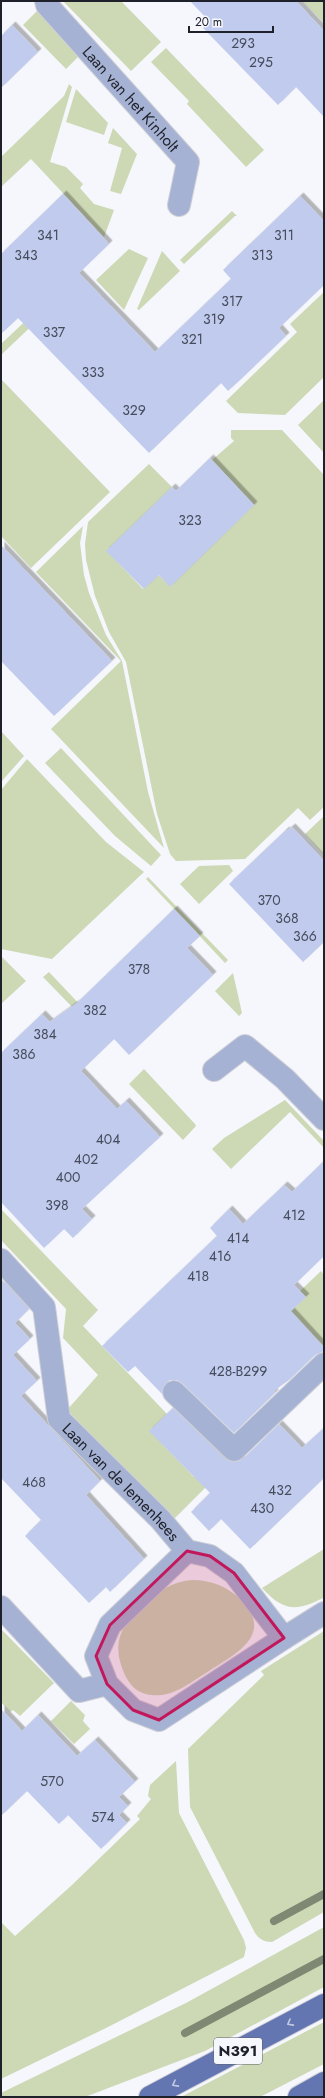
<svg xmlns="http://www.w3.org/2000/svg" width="325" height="2098" font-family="Jost,sans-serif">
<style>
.green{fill:#cdd8b5}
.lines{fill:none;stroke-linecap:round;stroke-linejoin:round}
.stream{stroke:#7f8872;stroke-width:8}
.building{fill:#c0cbee;filter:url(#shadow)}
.minor-casing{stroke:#ced0d6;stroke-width:24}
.major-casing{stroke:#ced0d6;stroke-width:24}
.minor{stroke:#a6b2d3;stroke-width:22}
.major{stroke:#6476b1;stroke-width:22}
.oneway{stroke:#c2cae2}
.marked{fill:#c2185b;fill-opacity:0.2;stroke:#c2185b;stroke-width:3;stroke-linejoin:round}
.labels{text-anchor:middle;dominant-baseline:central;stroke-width:3;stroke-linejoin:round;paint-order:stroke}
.number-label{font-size:14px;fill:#464c5b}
.shield{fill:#f5f7fc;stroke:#5e6169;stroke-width:1}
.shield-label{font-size:15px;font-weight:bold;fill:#1e212a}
.street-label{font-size:16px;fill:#1e212a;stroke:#f5f7fc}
</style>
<defs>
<filter id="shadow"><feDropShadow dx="3.5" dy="-3.5" stdDeviation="0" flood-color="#0004"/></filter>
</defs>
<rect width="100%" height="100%" fill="#f5f7fc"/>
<path class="green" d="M63,1H121L161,42L131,71Z
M303,1H324V23Z
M38,10L81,54L66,69L23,25Z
M166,48L264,150L246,167L187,104L189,101L151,62Z
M69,84L72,87L50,162L66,167L83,184L80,188L94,204L114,210L104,237L31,159L1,187V157L64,96Z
M76,89L108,123L104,135L66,122Z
M113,128L137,154L121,194L110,191L122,148L108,143Z
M232,211L237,216H235L184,264L180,260Z
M129,249L148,258L124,310L96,280Z
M162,251L180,271L139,310L137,309Z
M324,292V377L285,415L238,413L226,401L297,332L290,324Z
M36,311L41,317L1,355V344Z
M1,379L110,492L31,568L1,536Z
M324,400V453L298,425Z
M231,430H282L324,475V807L310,820L298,808L245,859L176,861L170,854L157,814L126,662L109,632L95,596L86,560L85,544L88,522L149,464L172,487L107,551L143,589L159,575L170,586L254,505L212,460L234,441L231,438Z
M83,526L80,543L84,575L89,593L106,635L122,661L148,792L164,848L51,729L121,661L36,572Z
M1,731L24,756L1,782Z
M61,748L161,855L151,866L115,836L45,763Z
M27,759L106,842L144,872L52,959L1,949V790Z
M324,816V855L305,834Z
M229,865L233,871L199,904L180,884L199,866Z
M148,877L228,960L225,963L146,879Z
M1,956L26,981L1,1004Z
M49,972L103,1029L108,1044L43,977Z
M233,973L242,1013L239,1016L215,991Z
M144,1069L195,1124L196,1126L183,1140L129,1084Z
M285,1100L324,1141V1148L290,1112L231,1169L212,1149L224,1138Z
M1,1209L98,1310L83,1326L167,1414L150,1431L194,1477L212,1460L222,1471L173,1520L67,1410L98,1375L63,1338L66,1309L1,1240Z
M321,1271L324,1275V1347L290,1312L306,1297L300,1291Z
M324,1549L323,1598C296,1612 283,1611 262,1588Z
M192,1580C211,1580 227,1586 241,1600C275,1634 236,1654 209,1671C191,1682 173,1698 151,1695C138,1694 129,1685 124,1673C111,1642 121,1626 144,1604C159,1591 171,1582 192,1580Z
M1,1629L54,1683L20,1716L13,1710L10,1712L1,1702Z
M324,1631V1912L272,1942C264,1942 259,1939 255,1933L190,1807L188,1749L264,1675L261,1671Z
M71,1701L85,1715L83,1721L90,1729L74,1744L51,1721Z
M176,1761L179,1813L244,1940L246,1948L244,1957L108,2027L1,2079V1922L15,1936L72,1885L140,1819L137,1816L151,1799L148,1796L150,1785Z
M324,1927V1987L205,2051L85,2097H1V2093L186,2003Z
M324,2022V2064L260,2097H181Z"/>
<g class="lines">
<path class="stream" d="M274,1921L324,1894
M185,2033L324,1959"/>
</g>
<path class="building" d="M190,1H296L324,31V117L296,87L278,105L203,28L210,22Z
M12,25L38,52L1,88V36Z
M63,194L109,244L79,273L155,352L231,279L223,270L300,196L324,221V285L279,328L286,336L241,379L228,391L221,383L149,453L18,318L1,334V254Z
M210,458L254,505L170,587L159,575L144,589L106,551L172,487L176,491Z
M1,545L112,661L54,716L1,661Z
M292,827L324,861V942L303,962L229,884L286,830L287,831Z
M174,909L200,936L187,948L213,975L129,1055L114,1039L81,1071L117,1109L126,1101L160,1137L82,1209L92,1219L73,1238L64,1229L44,1248L1,1202V1053L42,1014L50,1022L78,1002Z
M324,1161V1256L294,1285L306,1297L291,1311L324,1347V1351L315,1355L289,1380L274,1391L275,1393L234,1433L182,1383L177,1380H170L165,1384L162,1394L135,1366L128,1372L102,1346L217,1236L210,1228L229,1209L243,1224L284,1185L292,1192Z
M1,1279L29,1309L15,1323L30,1339L13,1355L37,1381L21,1396L100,1481L86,1495L144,1559L110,1592L106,1587L89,1603L25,1536L41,1520L1,1478Z
M173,1408L225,1459L231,1462L243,1459L279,1424L302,1448L324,1428V1478L250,1549L221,1519L209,1531L191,1512L210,1493L149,1431Z
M1,1709L22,1731L38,1715L77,1756L95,1740L135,1782L119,1797L128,1806L119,1815L127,1823L101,1849L68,1815L59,1824L27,1791L1,1816Z"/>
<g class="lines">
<defs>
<g id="minor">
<path id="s1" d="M46,1L47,5L188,162L179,205"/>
<path d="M214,1070L245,1046L285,1079L324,1119"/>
<path id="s2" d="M1,1260L44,1307L59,1419L160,1519L187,1551L210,1556L234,1573L284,1638L159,1720L133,1710L107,1684L96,1656L110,1625L187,1551"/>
<path d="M174,1392L234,1450L324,1364"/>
<path d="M1,1607L79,1691L107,1684"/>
<path d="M284,1638L324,1613"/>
</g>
<path id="major" d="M150,2097L324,2005
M299,2097L324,2083"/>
</defs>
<use href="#minor" class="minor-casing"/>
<use href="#major" class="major-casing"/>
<use href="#minor" class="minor"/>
<use href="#major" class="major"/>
</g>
<defs><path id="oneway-chevron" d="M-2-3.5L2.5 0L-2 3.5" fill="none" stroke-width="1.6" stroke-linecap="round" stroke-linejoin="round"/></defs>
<g class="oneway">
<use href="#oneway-chevron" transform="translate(290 2023) rotate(151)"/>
<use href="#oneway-chevron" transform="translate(175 2084) rotate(152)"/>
</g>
<path class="marked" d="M187,1551L210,1556L234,1573L284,1638L159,1720L133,1710L107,1684L96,1656L110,1625Z"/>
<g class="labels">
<g class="number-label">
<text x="243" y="43">293</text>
<text x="261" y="62">295</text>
<text x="48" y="235">341</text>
<text x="284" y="235">311</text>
<text x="26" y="255">343</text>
<text x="262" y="255">313</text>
<text x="232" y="301">317</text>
<text x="214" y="319">319</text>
<text x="54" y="332">337</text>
<text x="192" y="339">321</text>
<text x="93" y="372">333</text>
<text x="134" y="410">329</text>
<text x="190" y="520">323</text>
<text x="269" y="900">370</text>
<text x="287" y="918">368</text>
<text x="305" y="936">366</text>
<text x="139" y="969">378</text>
<text x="95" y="1010">382</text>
<text x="45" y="1034">384</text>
<text x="24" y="1054">386</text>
<text x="108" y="1139">404</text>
<text x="86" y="1159">402</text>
<text x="68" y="1177">400</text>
<text x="57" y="1205">398</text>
<text x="294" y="1215">412</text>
<text x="238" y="1238">414</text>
<text x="220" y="1256">416</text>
<text x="198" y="1276">418</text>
<text x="238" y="1371">428-B299</text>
<text x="34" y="1482">468</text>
<text x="280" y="1490">432</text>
<text x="262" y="1508">430</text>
<text x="52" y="1781">570</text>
<text x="103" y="1817">574</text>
</g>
<rect class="shield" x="214" y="2038" width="48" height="26" rx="3"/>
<g class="shield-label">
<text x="238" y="2051">N391</text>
</g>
<g class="street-label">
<text stroke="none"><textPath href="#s1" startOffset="130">Laan van het Kinholt</textPath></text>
<text stroke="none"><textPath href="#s2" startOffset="265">Laan van de Iemenhees</textPath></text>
</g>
</g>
<rect width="325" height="2098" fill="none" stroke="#1e212a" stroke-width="4"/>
<path d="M189 26v6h84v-6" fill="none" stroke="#1e212a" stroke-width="2"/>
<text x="195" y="26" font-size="12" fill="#1e212a" stroke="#f5f7fc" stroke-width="3" paint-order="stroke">20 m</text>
</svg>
